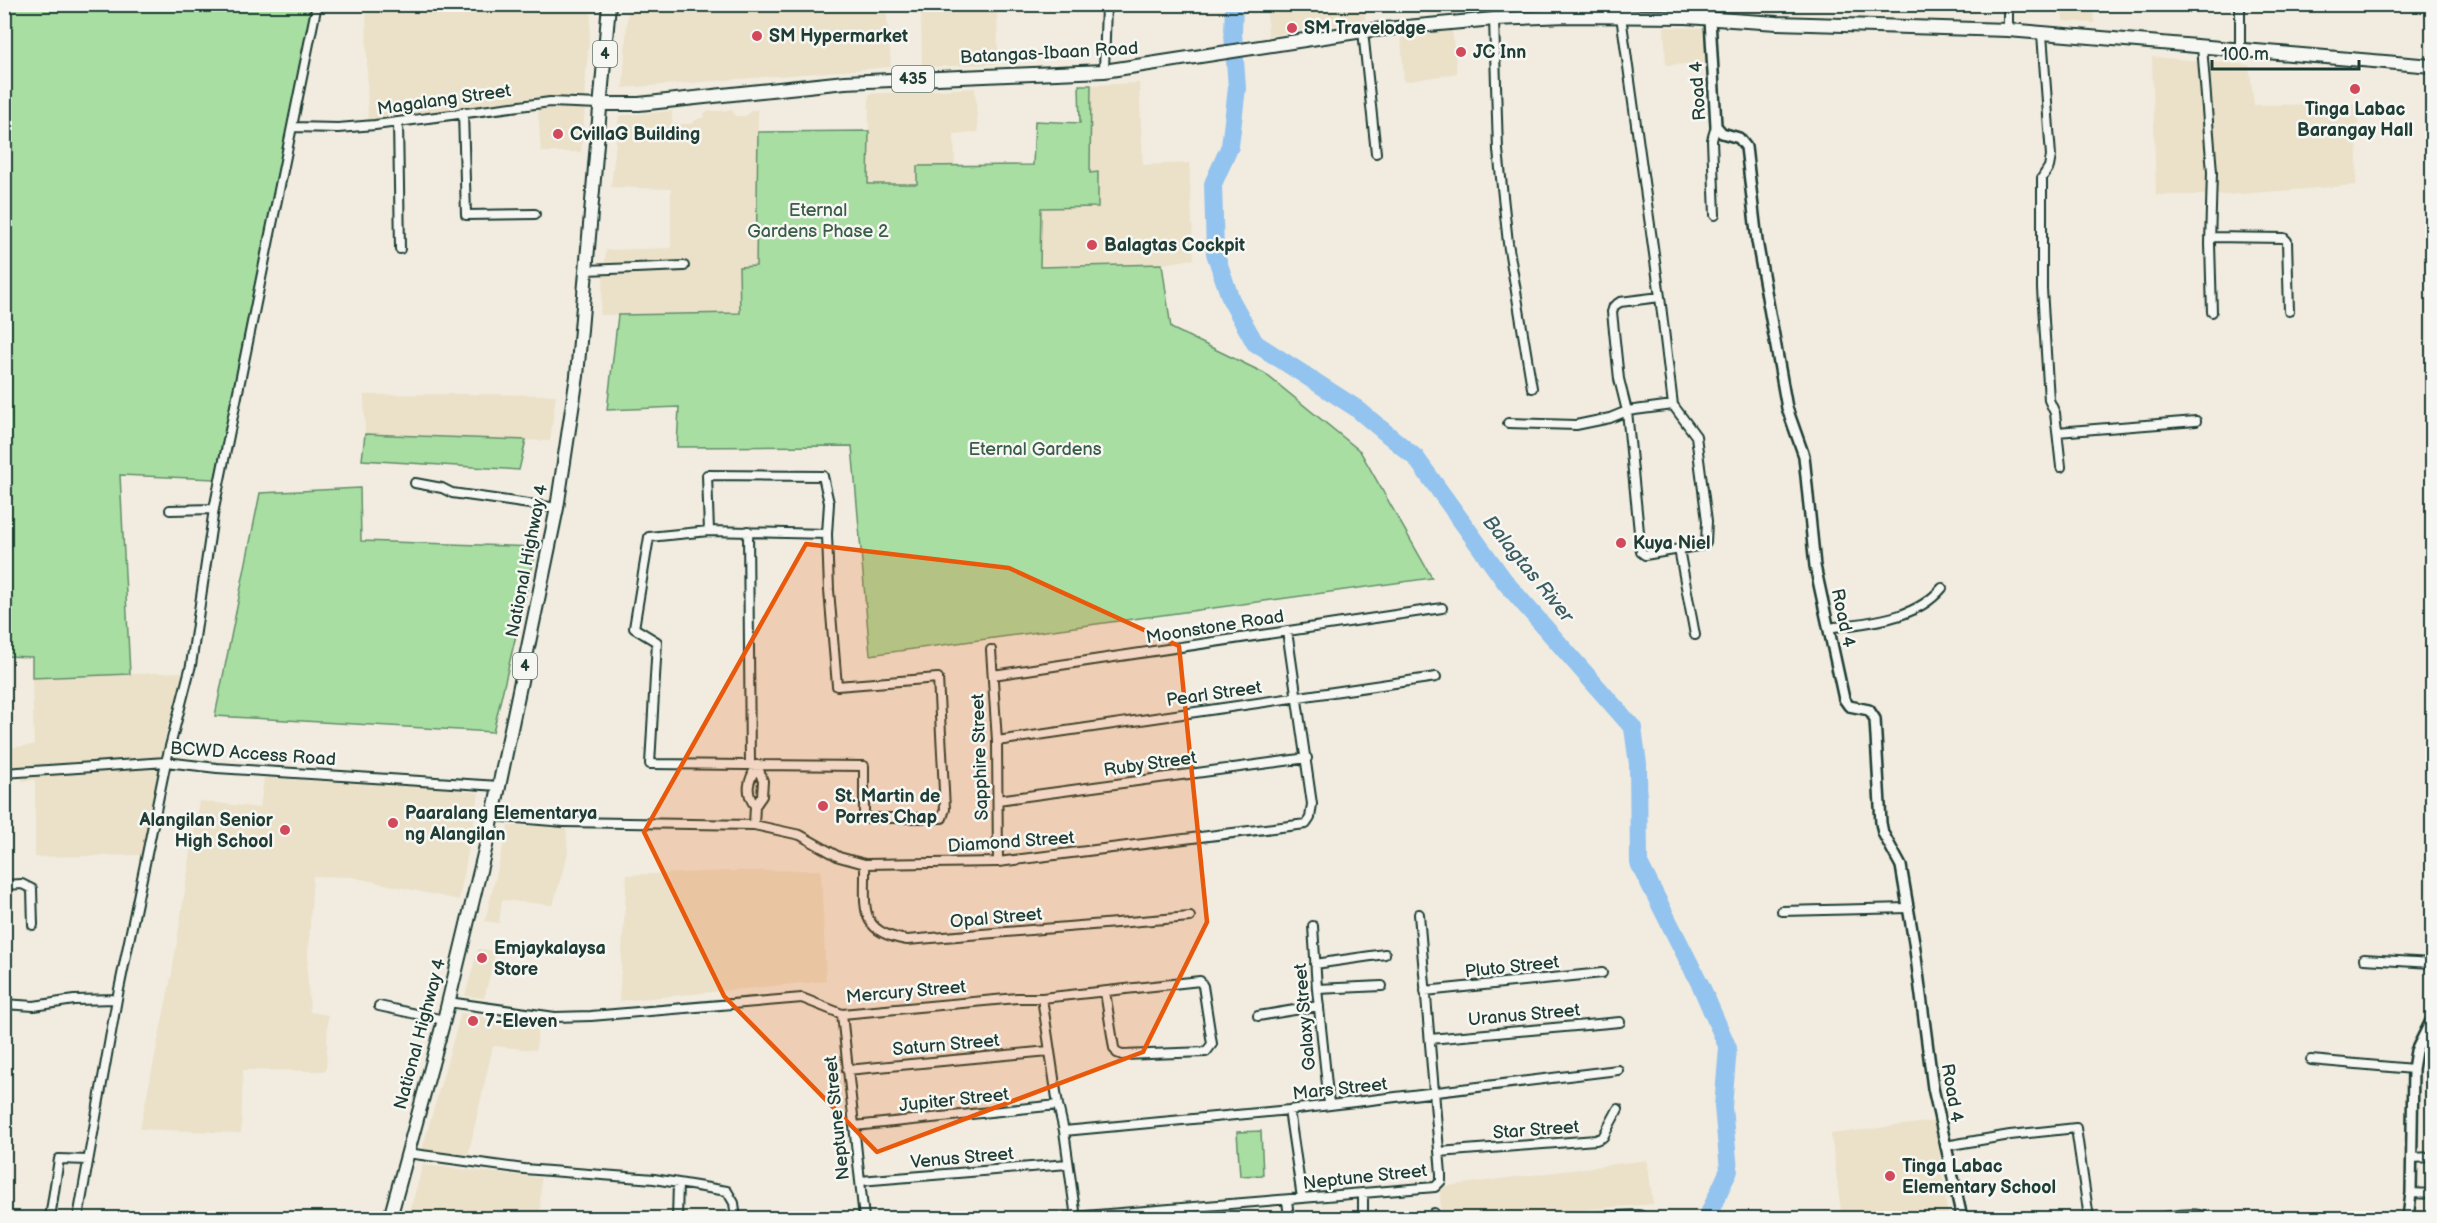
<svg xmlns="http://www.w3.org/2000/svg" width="2437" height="1223" font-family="'Balsamiq Sans',sans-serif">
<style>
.built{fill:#ebe0c8}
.green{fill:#a8dea2;stroke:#648e6b;stroke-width:1.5}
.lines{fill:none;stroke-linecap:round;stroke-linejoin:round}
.river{stroke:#93c3ef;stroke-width:18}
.minor-casing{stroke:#1f3d34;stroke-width:12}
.tertiary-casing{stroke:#1f3d34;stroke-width:14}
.primary-casing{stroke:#1f3d34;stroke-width:16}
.minor{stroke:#f6f6f2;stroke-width:8}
.tertiary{stroke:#f6f6f2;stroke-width:9}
.primary{stroke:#f6f6f2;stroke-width:12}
.marked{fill:#e8590c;fill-opacity:0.2;stroke:#e8590c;stroke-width:4.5;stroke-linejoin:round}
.poi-dot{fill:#d1495b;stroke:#f6f6f2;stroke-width:2}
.labels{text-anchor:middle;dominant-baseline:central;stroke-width:5;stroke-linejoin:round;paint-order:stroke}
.shield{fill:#f6f6f2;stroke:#60746d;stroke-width:1.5}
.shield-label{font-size:16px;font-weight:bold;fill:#1f3d34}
.poi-label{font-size:18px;font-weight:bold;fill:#1f3d34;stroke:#f6f6f2;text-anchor:start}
.street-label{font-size:18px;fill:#1f3d34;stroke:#f6f6f2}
.park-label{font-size:18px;fill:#3a5d4a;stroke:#f6f6f2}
.water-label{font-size:20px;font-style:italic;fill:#3c5e63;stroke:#f6f6f2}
</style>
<rect width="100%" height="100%" fill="#f1ecdf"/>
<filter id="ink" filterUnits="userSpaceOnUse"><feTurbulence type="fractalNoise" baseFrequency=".0167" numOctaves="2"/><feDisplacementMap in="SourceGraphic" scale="12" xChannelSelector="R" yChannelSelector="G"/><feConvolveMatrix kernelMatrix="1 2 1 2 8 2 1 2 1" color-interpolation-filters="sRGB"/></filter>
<g filter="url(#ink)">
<path class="built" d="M366,5H592L584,98L537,97L368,122Z
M628,5H886L891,67L623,88Z
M921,5H997L998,64L922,67Z
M1267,5H1364L1365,20L1268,36Z
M2062,5H2093L2094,23L2063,21Z
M1664,27L1706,28L1709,63L1666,65Z
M1452,30L1457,73L1404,82L1401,35Z
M2152,57L2249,65L2254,105L2359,104L2356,185L2226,195H2156Z
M1139,83L1143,165L1189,163L1194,259L1162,264L1040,267L1041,208L1098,207L1097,172L1090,173L1091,85Z
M975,88L978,132L954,134L955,166H917V184H868L869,94Z
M585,108L581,152H541L538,109Z
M732,110L735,116H746L751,110H758L756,267L739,268L740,313L600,315L606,250L671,248V189L611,187L619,116L672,111V124H692L696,120L704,117L705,112Z
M461,394L556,395L550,441L365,434L364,395Z
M184,672L167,728L143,855L35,857V780L22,781L21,776L5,777V748L34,745L32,678Z
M264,778L431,787L479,793L459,900L352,877L313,876L307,971L310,1012L328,1015L326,1071L243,1070L241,1133L140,1129L172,973L199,801L260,808Z
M508,826H566L568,853L553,905L502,900L499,923L485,921Z
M821,870L826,981L619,1001L627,875L728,871Z
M478,949L496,951L484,998L465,996Z
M461,1013L538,1026L536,1050L493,1046L468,1155L422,1150Z
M1935,1121L1948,1218H1842L1831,1134Z
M1647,1160L1653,1204L1471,1218H1441L1440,1187Z
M423,1165L541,1178L540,1218H408Z
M1250,1211V1218H1143Z"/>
<path class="green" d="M5,4L312,5L215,479L120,475L130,674L32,678V657L5,656Z
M1079,85H1091L1090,173L1098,172V207L1041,208L1040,267L1162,264L1171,328L1264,373L1360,451L1432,578L870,655L852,446L677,447L679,407L607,410L618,315L740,313L739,267L756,266L758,132L869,131L868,184H917V166L1033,165L1035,121L1080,123Z
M365,434L526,440L519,470L362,460Z
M360,488L361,541L537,547L493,732L215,716L260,493Z
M1261,1131L1263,1175L1240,1176L1237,1132Z"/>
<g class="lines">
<path class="river" d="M1234,4L1233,33L1237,88L1230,146L1213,184L1215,253L1231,300L1255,343L1356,408L1416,458L1506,583L1633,728L1638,764L1639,863L1701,986L1728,1048L1723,1107L1729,1170L1707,1218"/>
<defs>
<path id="minor" d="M1685,4L1686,17
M2008,4V30
M1621,16L1660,297L1673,405L1696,436L1707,521L1706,542L1703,545L1645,555L1641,552L1627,411L1619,379L1612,312L1614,306L1620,302L1660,297
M1494,19L1498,150L1508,243L1532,388
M1363,31L1376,153
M2042,34L2051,156L2049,167L2042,178V289L2049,400L2055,413L2061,467
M2202,46L2212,172L2210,244L2212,312
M2240,49V4
M1104,71L1106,4
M463,112L466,215L535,214
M398,122L400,249
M292,127L338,128L375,125L550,102L600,104
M1715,215L1712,140L1716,126
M2210,237L2284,238L2287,241L2289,311
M586,270L684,266
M1508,423L1576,425L1610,418L1627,411L1673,405
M2057,432L2196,421
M415,483L442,488L452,493L557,508
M170,510L214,509
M709,531L707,475L823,476L829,503L827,534L829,590L837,686L938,678L945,809L942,818H864V766L650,764L657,642L634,628L649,537L709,531L827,534
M748,531L750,765
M1679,549L1695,635
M1828,628C1868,622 1914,621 1942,588
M991,650L997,741L998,862
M993,675L1442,608
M997,741L1436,677
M4,773L166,762L217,768L499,786
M998,800L1307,758
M492,816L564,822L754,825L800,835L839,857L865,864L998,862L1306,824L1310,818L1312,804L1287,631
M754,825L755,806L762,796L763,781L757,765C749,780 744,791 755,806
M865,864C866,906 856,932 907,940L1190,917
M4,885L22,884L32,889L33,925
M1782,911L1909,908
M1313,926L1317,989L1329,1104
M2364,959L2432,963
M1315,964L1385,954
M1317,989L1382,986
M1425,991L1602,973
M1042,998L1200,981L1203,986L1212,1044L1206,1052L1122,1055L1117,1053L1114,1048L1105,992
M448,1002L555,1017L591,1016L802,998L842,1014L1017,998H1042L1058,1105L1064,1131L1076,1218
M4,1004L34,1006L74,1000L117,999
M379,1006L444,1020
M842,1014L864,1218
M1258,1016L1319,1006
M1430,1039L1620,1022
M2311,1060L2413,1069
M847,1070L1049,1051
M1289,1110L1302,1198
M854,1126L1058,1105
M1064,1131L1289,1110L1618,1070
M1945,1146L2010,1135L2076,1128L2089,1218
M1439,1152L1596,1140L1603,1137L1618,1109
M407,1153L524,1169L654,1179L727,1191L734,1203L736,1218
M2411,1158L2432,1157
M860,1181L1068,1164
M2411,1193L2432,1194
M1363,1195V1218
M1287,1200L1289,1218
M1434,1213V1218
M50,1218L59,1159L88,1160
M78,1218L117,999L166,762L191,665L214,509L317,4
M677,1218L678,1183
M1060,1218L1435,1187L1441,1181V1174L1419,914
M1569,1218L1639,1215L1646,1218
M2155,1218C2170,1217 2195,1210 2208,1218"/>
<path id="tertiary" d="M1710,19L1716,126L1722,133L1739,138L1746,147L1757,241L1787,408L1804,456L1815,566L1844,699L1849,706L1869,710L1875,719L1881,823L1883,833L1901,866L1914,942L1933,1088L1962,1218
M2408,1218L2411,1193L2413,1069L2416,1051L2432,1019"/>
<path id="primary" d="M600,104H639L845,82L1104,71L1363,31L1494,19L1567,16L1686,17L1777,23L2008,30L2432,66
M390,1218L444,1020L491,825L557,508L577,376L609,4"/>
</defs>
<use href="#minor" class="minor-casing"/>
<use href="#tertiary" class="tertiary-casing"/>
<use href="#primary" class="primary-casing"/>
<use href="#minor" class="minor"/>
<use href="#tertiary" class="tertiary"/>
<use href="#primary" class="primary"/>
</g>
</g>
<path class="marked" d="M806,544L1009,568L1179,646L1207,922L1143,1052L877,1152L724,996L644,832Z"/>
<g class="poi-dot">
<circle cx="1292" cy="28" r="6"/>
<circle cx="757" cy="36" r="6"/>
<circle cx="1461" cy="52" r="6"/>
<circle cx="2355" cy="89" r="6"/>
<circle cx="558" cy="134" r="6"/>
<circle cx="1092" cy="245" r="6"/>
<circle cx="1621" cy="543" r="6"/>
<circle cx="823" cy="806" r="6"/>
<circle cx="393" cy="823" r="6"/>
<circle cx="285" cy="830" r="6"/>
<circle cx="482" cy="958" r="6"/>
<circle cx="473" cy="1021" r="6"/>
<circle cx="1890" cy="1176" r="6"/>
</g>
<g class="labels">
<g class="shield">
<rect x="593" y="41" width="24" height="26" rx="4.5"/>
<rect x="892" y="66" width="42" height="26" rx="4.5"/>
<rect x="513" y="653" width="24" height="26" rx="4.5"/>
</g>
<g class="shield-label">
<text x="605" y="54">4</text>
<text x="913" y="79">435</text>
<text x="525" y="666">4</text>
</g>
<g class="poi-label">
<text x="1304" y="28">SM Travelodge</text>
<text x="769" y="36">SM Hypermarket</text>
<text x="1473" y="52">JC Inn</text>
<text x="2355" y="109" text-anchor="middle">Tinga Labac<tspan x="2355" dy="21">Barangay Hall</tspan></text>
<text x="570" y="134">CvillaG Building</text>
<text x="1104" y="245">Balagtas Cockpit</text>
<text x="1633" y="543">Kuya Niel</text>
<text x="835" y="796">St. Martin de<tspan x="835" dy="21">Porres Chap</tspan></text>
<text x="405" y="813">Paaralang Elementarya<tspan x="405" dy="21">ng Alangilan</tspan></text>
<text x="273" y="820" text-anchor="end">Alangilan Senior<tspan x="273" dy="21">High School</tspan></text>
<text x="494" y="948">Emjaykalaysa<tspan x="494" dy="21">Store</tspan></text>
<text x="485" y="1021">7-Eleven</text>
<text x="1902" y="1166">Tinga Labac<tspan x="1902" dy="21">Elementary School</tspan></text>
</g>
<g class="street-label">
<text transform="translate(1049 53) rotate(-3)">Batangas-Ibaan Road</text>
<text transform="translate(1698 91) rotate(-94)">Road 4</text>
<text transform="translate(444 100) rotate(-8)">Magalang Street</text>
<text transform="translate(527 561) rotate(-79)">National Highway 4</text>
<text transform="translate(1843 618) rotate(78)">Road 4</text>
<text transform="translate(1215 627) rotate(-9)">Moonstone Road</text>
<text transform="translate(1214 694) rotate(-8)">Pearl Street</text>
<text transform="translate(253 754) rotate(4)">BCWD Access Road</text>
<text transform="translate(980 757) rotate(-92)">Sapphire Street</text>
<text transform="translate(1150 764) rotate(-8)">Ruby Street</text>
<text transform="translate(1011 842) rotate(-4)">Diamond Street</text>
<text transform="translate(996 918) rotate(-5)">Opal Street</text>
<text transform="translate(1512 967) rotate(-6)">Pluto Street</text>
<text transform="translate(906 992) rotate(-5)">Mercury Street</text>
<text transform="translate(1524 1015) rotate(-5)">Uranus Street</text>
<text transform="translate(1305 1017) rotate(-95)">Galaxy Street</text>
<text transform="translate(420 1034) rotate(-75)">National Highway 4</text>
<text transform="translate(946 1045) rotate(-5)">Saturn Street</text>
<text transform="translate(1340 1089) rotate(-6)">Mars Street</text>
<text transform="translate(1952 1093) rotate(80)">Road 4</text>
<text transform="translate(954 1100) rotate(-6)">Jupiter Street</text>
<text transform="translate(837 1118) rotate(-96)">Neptune Street</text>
<text transform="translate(1536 1130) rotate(-4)">Star Street</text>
<text transform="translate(962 1158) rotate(-5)">Venus Street</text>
<text transform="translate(1365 1177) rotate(-6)">Neptune Street</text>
</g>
<g class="park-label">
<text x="818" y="210">Eternal<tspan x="818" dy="21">Gardens Phase 2</tspan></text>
<text x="1035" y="449">Eternal Gardens</text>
</g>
<g class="water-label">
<text transform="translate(1528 569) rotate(51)">Balagtas River</text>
</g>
</g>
<rect width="2437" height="1223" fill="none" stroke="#f6f6f2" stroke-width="24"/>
<rect x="12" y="12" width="2413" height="1199" fill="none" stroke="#1f3d34" stroke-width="2" filter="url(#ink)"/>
<path d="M2212 60v9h147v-9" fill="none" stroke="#1f3d34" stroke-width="3"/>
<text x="2221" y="60" font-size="18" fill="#1f3d34" stroke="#f6f6f2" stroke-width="4.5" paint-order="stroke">100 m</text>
</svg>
